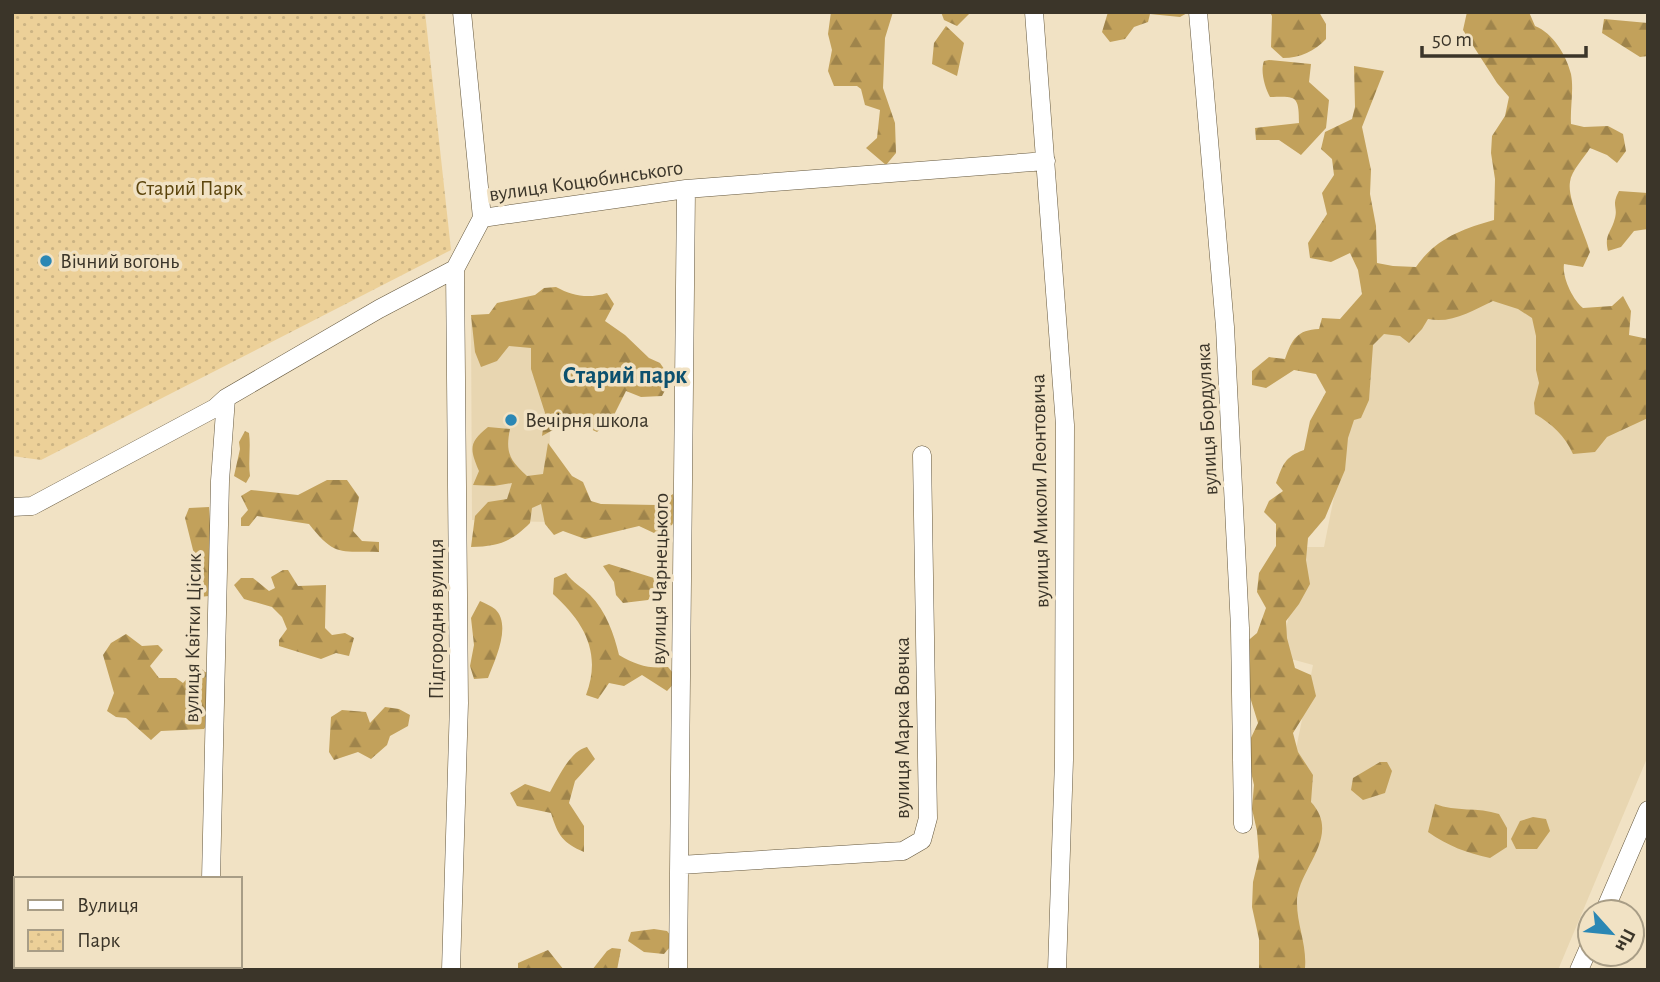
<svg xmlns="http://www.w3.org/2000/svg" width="1660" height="982" font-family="'Alegreya Sans',sans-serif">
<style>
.built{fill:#e8d6b1}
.forest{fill:url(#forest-firs)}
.park{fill:url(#park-dots)}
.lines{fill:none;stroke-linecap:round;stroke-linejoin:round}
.minor-casing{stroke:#65583e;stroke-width:19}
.minor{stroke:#fff;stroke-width:18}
.poi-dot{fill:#2b87b4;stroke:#f1e2c4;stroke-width:2.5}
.labels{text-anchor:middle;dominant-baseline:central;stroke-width:7;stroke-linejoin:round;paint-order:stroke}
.street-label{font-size:21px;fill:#3b3529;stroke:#f1e2c4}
.park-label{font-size:21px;fill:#5b440c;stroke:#f1e2c4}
.poi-label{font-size:21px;fill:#3b3529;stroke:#f1e2c4;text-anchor:start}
.quarter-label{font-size:24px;font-weight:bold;fill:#0c506e;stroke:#f1e2c4}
</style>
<defs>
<pattern id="forest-firs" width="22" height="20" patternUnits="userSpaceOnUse" patternTransform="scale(1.75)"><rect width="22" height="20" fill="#c2a15b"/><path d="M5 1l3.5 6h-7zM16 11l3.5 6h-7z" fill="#9f844b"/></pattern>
<pattern id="park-dots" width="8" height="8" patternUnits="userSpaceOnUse" patternTransform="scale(1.75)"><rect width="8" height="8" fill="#ecd098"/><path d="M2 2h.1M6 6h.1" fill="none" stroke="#cbb383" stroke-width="1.8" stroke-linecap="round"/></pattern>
</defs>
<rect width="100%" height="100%" fill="#f1e2c4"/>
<path class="built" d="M1501,293L1648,395V756L1558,970H1276L1291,774L1313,665L1280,656L1304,547H1324L1367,331Z
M471,318L551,319L549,522L472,520Z"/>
<path class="forest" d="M831,12H893L885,38L883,88L895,123L896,153L886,165L866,148L877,138L880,110L865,105L861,89L857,86H834L828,71L832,50L828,34Z
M941,12H971L957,26L944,20Z
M1108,12H1189L1180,17L1150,14L1148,22L1134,27L1125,39L1110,42L1102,32Z
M1270,12H1319L1326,24V39C1315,51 1300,58 1283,58L1271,47L1272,16Z
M1467,12H1529L1535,26C1553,33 1566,55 1571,74C1574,90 1570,108 1571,124L1584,127L1608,126L1623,134L1626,151L1617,163L1607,155L1590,148C1584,158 1571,171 1570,182C1567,199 1585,233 1590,252L1583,267L1564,264C1562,278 1573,300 1583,308L1612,306L1623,296L1631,311L1629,335L1648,339V418L1607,437L1595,452L1573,454C1565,436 1552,424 1535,414L1534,403L1539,383L1536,370V336L1532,318L1518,309L1493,301C1472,311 1451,324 1428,319L1422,329L1409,343L1400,336L1384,334L1373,345L1369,400L1361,418L1354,420L1348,438L1345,470L1337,489L1325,518L1308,538L1306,560L1310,584L1299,604L1286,621L1287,638L1295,668L1311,675L1316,696L1293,733L1298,752L1313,775L1311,802C1343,837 1296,870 1297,903C1297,925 1307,945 1305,968L1304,970H1259V939L1252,907L1253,882L1259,857L1257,831L1252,809L1254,785L1249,763V742L1258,723L1246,684L1244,644L1257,633L1266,608L1257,592L1259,573L1276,546V524L1264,512L1269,501L1283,491L1276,483C1283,465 1284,457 1304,450L1310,421L1326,392L1316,374L1294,370L1266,388L1252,385V371L1269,357L1285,359C1292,339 1297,330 1319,329L1322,318L1340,319L1362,294L1358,270L1350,253L1331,262L1310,258L1308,243L1327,214L1322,193L1334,175L1332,159L1321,149L1325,132L1352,119L1355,107L1354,66L1384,71L1362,127L1371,170L1370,194L1376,226L1377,263L1393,266L1416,267C1435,239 1462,229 1494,220L1495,179L1491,153L1492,136L1505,116L1509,97L1497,83L1463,30Z
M1604,19L1648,23V56L1640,57L1602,33Z
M946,26L964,43L957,76L932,64L934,43Z
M1269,60L1311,64L1309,82L1329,100L1326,128L1301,155L1279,140H1256L1255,128L1299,123C1299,95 1296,96 1270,97C1265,88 1260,71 1264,61Z
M1619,191L1648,193V229L1634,231L1621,247L1608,251C1604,234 1611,234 1615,218C1618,206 1611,206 1619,191Z
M556,287C573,296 588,299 607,293L614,304L605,321L625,335L649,358L660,363L671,379L662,396L641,397L626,391L613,417L597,432L571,420L542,436L545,413L531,369V348L509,346L497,361L481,367L475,352L471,315L489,314L497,303L535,295L544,288Z
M488,427L510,429C505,453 510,460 527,476L543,474L548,443L572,476L583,482L591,501L601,504L657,505L673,494L677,515L672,525L654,533L639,526L585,539L563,531L554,535L545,524L541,504L532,508L530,523C510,543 498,546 471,547L475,516L488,502L507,499L512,483L494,486L473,485L479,471C470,449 468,443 488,427Z
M245,431L249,433C251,448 248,461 250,476L246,483L234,476L240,449L239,442Z
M327,480H347L359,497L353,531L362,541L379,542V552C340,551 335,557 309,524L257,516L249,526H241V518L248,510L241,496L251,490L298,495Z
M209,507L210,526L216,533L209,596L199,597L196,588V562L185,518L189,508Z
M609,564L654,578L660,585L648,600L623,603L616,595L614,582L603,566Z
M283,570H288L298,586L326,585L325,628L332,635L345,633L354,638L349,656L336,653L321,659L279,646V640L287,629L282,617L272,607L244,599L234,585L241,578H253L269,591L275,588L271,577Z
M566,573C573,583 582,587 590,595C606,611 614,634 619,655C636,665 648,669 668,667L678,679L667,691L642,675L624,686L609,683L598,699L586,695C602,653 584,622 553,594L554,578Z
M480,601C485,603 491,606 495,609C512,625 495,660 488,678L474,679L470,666L474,645L471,618Z
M126,634L142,646L158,645L163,650L150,666L159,678H176L183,683L199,666L205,672L216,673L222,702L204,729L161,731L151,740L126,718L116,717L107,711L114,693L103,655L111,643Z
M385,707L399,709L410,715L408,726L390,736L387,745L371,759L358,752L334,760L329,752L331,717L342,710L366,712L370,723Z
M587,747L595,759L575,781L569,803L584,826V852C563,843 558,836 551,813L517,806L510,793L525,784L550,792C558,778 570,751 587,747Z
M1380,762H1387L1392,771L1385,793L1363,800L1351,790L1353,778Z
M1435,804C1456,812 1478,807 1499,814L1507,828V847L1490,858C1467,853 1448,846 1428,832Z
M1533,817L1546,819L1550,831L1537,849H1516L1511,839L1520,821Z
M654,929L667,931L675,941L664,954L644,952L628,941L631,932Z
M612,948L621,949L617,970H592L607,951Z
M548,950L564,970H518V963Z"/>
<path class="park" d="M12,12H425L451,250L41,460L12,456Z"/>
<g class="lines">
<defs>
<path id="minor" d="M462,12L482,218
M1034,12L1065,425L1064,760L1057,970
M1198,12L1225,327L1240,628L1243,824
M12,507L32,506L215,408L226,398L379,309L455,269L482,218L686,189L1046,161
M680,865L903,851L922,840L928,818L922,455
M211,879L220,481L226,398
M1604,912L1648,810
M209,970V966
M451,970L459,703L455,269
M678,970L686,189
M1579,970L1590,945"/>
</defs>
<use href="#minor" class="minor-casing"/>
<use href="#minor" class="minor"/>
</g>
<g class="poi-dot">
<circle cx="46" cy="261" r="7"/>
<circle cx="511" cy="420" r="7"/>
</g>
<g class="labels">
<g class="street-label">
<text transform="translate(586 181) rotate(-8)">вулиця Коцюбинського</text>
<text transform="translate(1207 419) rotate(-93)">вулиця Бордуляка</text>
<text transform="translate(1040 491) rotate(-91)">вулиця Миколи Леонтовича</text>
<text transform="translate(660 579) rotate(-89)">вулиця Чарнецького</text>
<text transform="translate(436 619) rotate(-90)">Підгородня вулиця</text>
<text transform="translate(193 638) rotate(-89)">вулиця Квітки Цісик</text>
<text transform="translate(902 728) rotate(-90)">вулиця Марка Вовчка</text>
</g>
<g class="park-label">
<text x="189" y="188">Старий Парк</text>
</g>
<g class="poi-label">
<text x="60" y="261">Вічний вогонь</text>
<text x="525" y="420">Вечірня школа</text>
</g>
<g class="quarter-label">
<text x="625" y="376">Старий парк</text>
</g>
</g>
<rect width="1660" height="982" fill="none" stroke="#3b3529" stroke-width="28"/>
<rect x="14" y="877" width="228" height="91" fill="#f1e2c4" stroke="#a89d86" stroke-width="2"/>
<rect x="28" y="900" width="35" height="10" fill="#ffffff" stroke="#a89d86" stroke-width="2"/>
<text x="77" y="912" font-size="21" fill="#3b3529">Вулиця</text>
<rect x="28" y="930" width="35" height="21" fill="url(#park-dots)" stroke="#a89d86" stroke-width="2"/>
<text x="77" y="947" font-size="21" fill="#3b3529">Парк</text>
<g transform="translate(1611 933) rotate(117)"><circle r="33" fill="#f1e2c4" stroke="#a89d86" stroke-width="2"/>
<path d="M0-5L12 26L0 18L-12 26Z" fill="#2b87b4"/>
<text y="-10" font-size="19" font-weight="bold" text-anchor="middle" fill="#3b3529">Пн</text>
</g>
<path d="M1422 46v10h164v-10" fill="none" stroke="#3b3529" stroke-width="3.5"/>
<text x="1432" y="46" font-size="21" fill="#3b3529" stroke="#f1e2c4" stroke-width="5" paint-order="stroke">50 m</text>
</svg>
